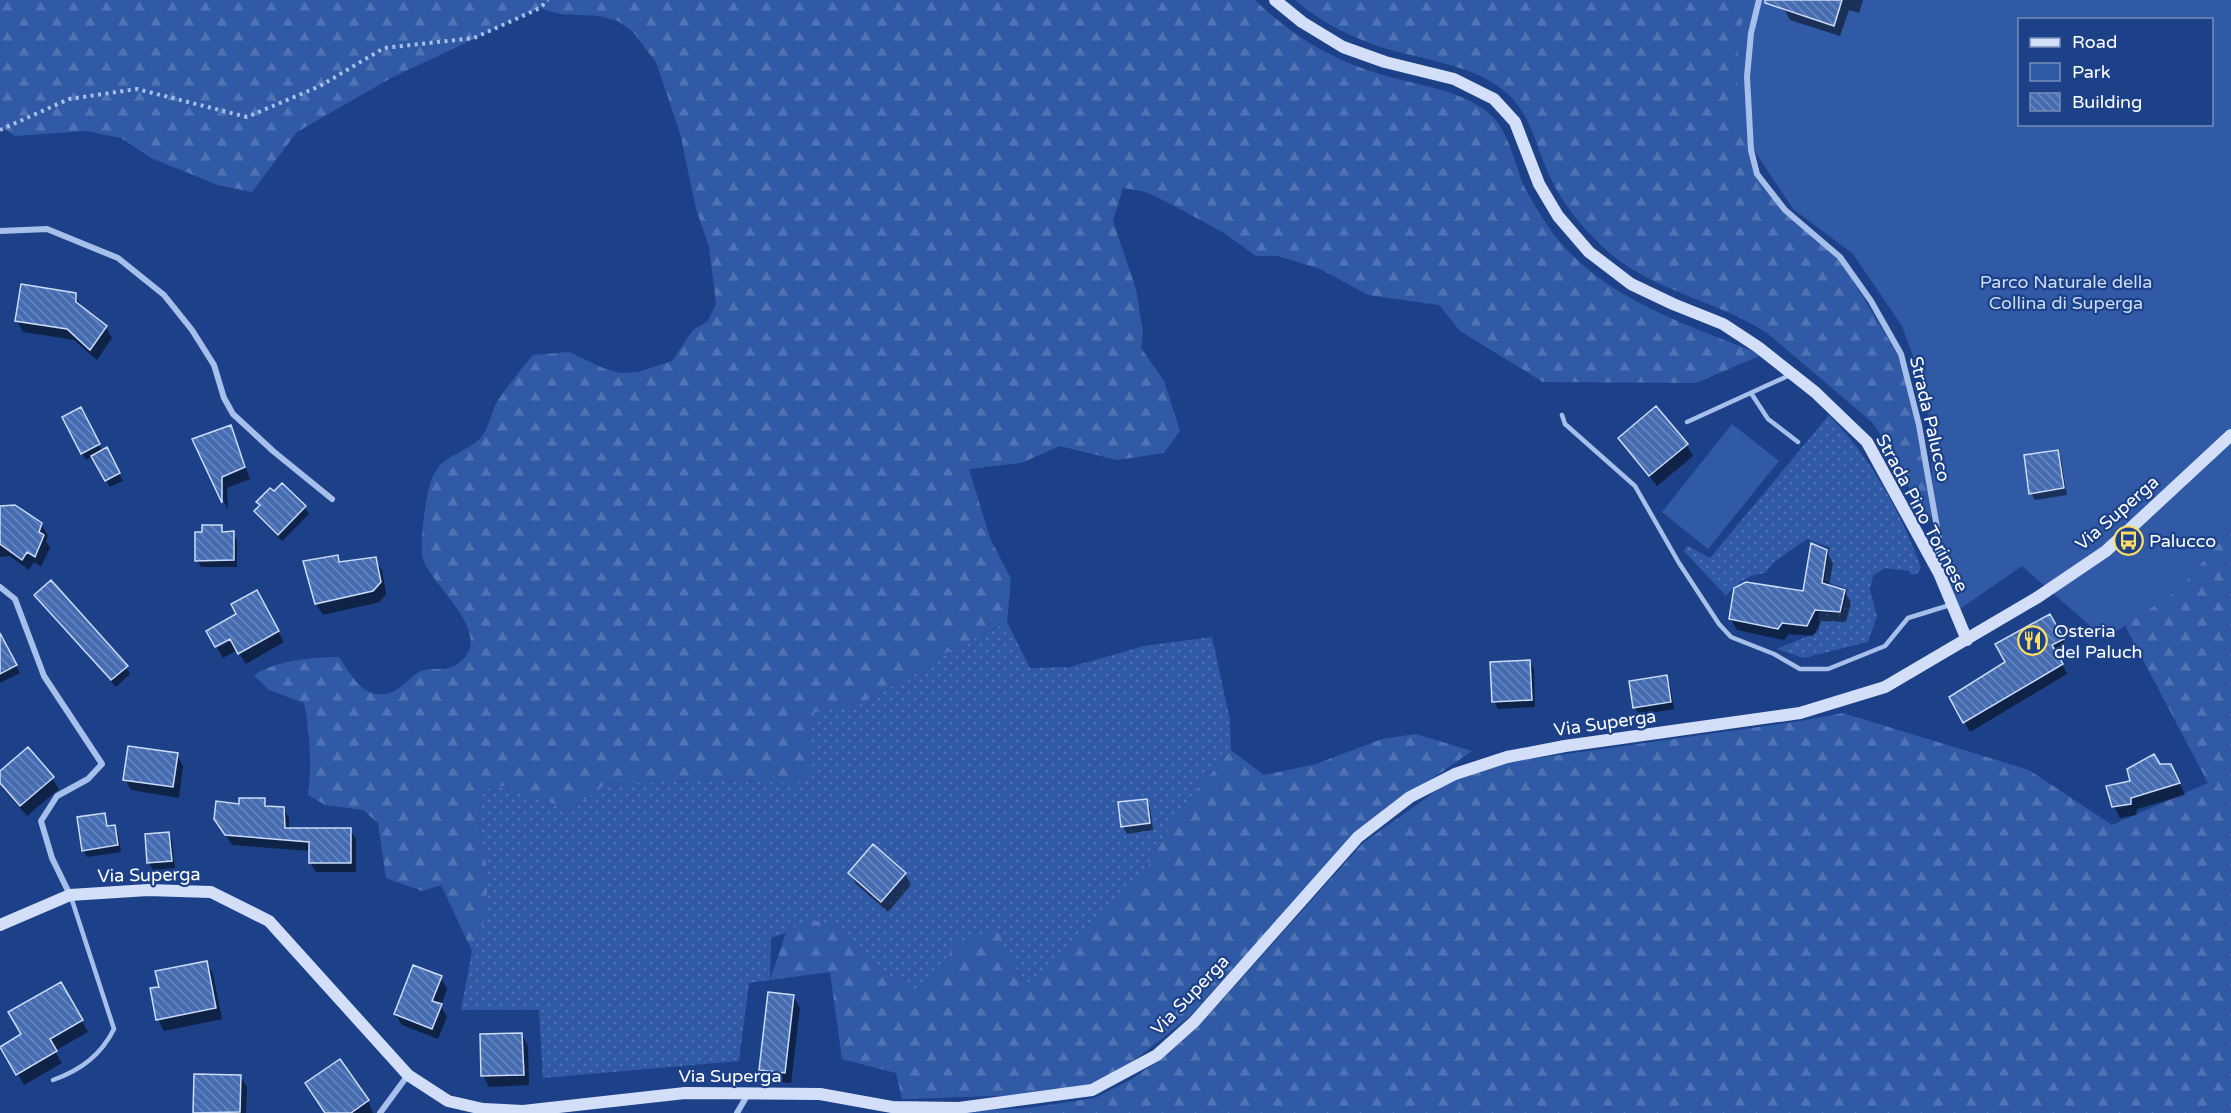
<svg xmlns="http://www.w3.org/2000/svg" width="2231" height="1113" font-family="'Varela Round',sans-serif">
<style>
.grass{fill:url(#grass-dots)}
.forest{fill:url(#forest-firs)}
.green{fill:#315aa6;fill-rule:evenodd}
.shadow{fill:#0007}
.building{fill:url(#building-back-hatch);stroke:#ccdcf8;stroke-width:1.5}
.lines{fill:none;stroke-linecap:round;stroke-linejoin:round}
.path{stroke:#a7bfeb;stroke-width:4;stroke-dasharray:3 4.5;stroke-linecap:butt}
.lane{stroke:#a7bfeb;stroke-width:4.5}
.street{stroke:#a7bfeb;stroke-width:6}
.secondary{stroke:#d3dff8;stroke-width:12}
.labels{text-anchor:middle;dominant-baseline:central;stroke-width:4.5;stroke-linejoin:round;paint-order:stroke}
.park-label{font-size:18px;fill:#ccdcf8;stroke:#1d4188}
.street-label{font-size:18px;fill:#fff;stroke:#1d4188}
.poi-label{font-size:18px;fill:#fff;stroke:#1d4188;text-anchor:start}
</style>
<defs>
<pattern id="grass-dots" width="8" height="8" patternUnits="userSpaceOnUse" patternTransform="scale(1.5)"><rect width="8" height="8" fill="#315aa6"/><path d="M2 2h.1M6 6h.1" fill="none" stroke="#5073b3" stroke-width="1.8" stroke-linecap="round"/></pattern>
<pattern id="forest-firs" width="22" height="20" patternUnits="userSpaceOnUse" patternTransform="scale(1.5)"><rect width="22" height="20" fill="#315aa6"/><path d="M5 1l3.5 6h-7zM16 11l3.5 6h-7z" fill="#5073b3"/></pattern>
<pattern id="building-back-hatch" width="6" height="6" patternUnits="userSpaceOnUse" patternTransform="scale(1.5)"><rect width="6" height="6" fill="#456bb1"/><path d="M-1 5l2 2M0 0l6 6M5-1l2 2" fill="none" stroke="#6a89c1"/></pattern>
</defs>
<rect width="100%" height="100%" fill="#1d4188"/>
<path class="grass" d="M1829,415C1872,460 1900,510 1921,568L1918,573L1911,575L1909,571L1885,568L1873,576L1870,589L1877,616L1868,642L1803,658L1777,649L1816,633L1819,630V612L1842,613L1848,589L1824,581L1830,547L1807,539L1774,562L1765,573C1748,575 1736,583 1726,596L1684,551L1687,546L1690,547L1710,558Z
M1007,622L1030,668L1070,667L1144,646L1212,637L1230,720L1231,750L1177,814L1139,882L1080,932L1047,973L1026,984L1011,960L955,945L936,976L913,992L871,962L836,926L808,920L786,933L771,938L770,980L749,983L739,1061L543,1078L539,1010H461L472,951L487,914V869L478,820L483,790L504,786L571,810L606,784L723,780L754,782L813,763L807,746L815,712L861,703L918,672L938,657Z"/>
<path class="forest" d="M0,0H1255C1292,36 1333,61 1383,75C1416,85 1457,89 1486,111C1511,130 1513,164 1526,190C1532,201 1539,212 1545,222C1594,297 1684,323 1762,355L1696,383L1543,382L1460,331L1439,305L1368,295L1320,269L1278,256H1256L1224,233L1173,205L1146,192L1123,188L1113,221L1136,289L1143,333L1141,348L1164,381L1180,431L1164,453L1117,460L1060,446L1021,463L969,469L990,538L1011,579L1007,622L938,657L918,672L861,703L815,712L807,746L814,763L799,784L723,780L606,784L571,810L504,786L483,790L478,820L487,869V914L472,951L441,885L422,891L386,878L378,823L363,810L325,805L308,795C312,765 310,732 304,703L269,690L254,675C278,660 312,657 339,657C352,676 363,700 389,693C401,690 409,678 419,672C429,666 445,672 454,666C502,638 432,588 423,559C419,547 425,506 428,492C436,456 453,459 476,442C489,433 490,414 497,402C507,386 521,370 533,355L569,352L603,368L620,373L638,372L672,361L693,330L708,321L716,304L709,247L696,209L680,133L656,62L633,32L618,21L599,16L560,14L539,8L391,78L297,132L252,192L218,185L151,158L121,138L86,131L15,136L0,126Z
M1295,0H1747L1755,175L1841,261L1898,355L1932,479L1931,518L1923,521L1898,462L1873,423L1767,333C1713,298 1643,290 1597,241C1579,223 1562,202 1551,179C1535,147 1532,112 1502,89C1473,66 1426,60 1391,50C1356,40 1323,24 1295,0Z
M2231,444V1113H918L1028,1108L1095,1098L1132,1079L1169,1053L1199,1026L1363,843L1468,768L1801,721L1843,713L2029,770L2112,825L2208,783L2102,582Z
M1416,734L1472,751L1365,825L1189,1017L1131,1063L1091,1085L1027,1095L902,1099L896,1073L842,1059L830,972L770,980L786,933L808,919L836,925L871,962L913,992L936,976L955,945L998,931L1011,960L1026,984L1047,973L1080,932L1139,882L1177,814L1231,750L1264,775L1316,764L1382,739Z"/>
<path class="green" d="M1746,0H2231V533L2221,541L2177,591L2105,639L2022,566L1957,611L1936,537L1927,394L1902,326L1853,254L1793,209L1736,123L1738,48ZM2020,20H2212V124H2020Z
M1732,424L1779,461L1708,549L1662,512Z"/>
<path class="shadow" d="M1786,0H1863L1859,13L1849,10L1840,36L1790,20L1784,9Z
M75,294L82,308L106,327L112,338L97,360L74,340L23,332L17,321Z
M85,416L102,451L106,449L123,481L110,487L93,456L86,460L82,453Z
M230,427L250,479L227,488L228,510L194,440Z
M1620,438L1687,445L1693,456L1657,486Z
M2057,452L2061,459L2067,495L2035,500L2031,493Z
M258,502L304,507L309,514L282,541L260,518L256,511L261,506Z
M0,507L41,524L48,536L46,541L50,548L41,567L34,562L29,570L10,556L0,557Z
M221,527L225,533H233L237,540V567H201L197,560L203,533Z
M1826,551L1833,563L1829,586L1844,591L1851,602L1846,622L1822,621L1813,636L1789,634L1784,640L1737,630L1730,618L1804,592Z
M337,557L341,563L375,559L382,570L386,594L380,602L323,615L316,604L305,563Z
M256,592L284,642L246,664L237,650L223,658L217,648L237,637L238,614Z
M36,596L126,667L130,674L116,687Z
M2049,616L2068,649L2057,655L2067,674L1970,732L1951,698L2007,663Z
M2,640L20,673L0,683V641Z
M1529,661L1534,669L1535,707L1498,709L1494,701Z
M1666,677L1670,684L1674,709L1639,715L1635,708Z
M177,755L183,766L179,798L131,790L125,779Z
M2171,765L2185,795L2137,809L2136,815L2120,818L2114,806L2131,782L2159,766Z
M0,773L52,778L59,789L27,816L2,788Z
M264,799L269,808H283L289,818V830H350L356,839V872H316L310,863V851L232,845L222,829L241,805Z
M1146,801L1150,808L1153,830L1127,834L1123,827Z
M104,815L109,827L114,826L118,833L121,852L87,857L83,850Z
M168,833L172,840L175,868L153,870L149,863Z
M850,873L905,874L911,885L888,912L856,884Z
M206,962L213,974L222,1019L164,1031L158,1019L160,988Z
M441,978L447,989L441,1006L447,1017L438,1039L402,1025L395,1014Z
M61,984L88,1032L55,1051L62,1063L24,1085L2,1047L23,1035Z
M794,997L800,1008L791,1083L767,1081L760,1070Z
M522,1035L528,1046L529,1085L489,1087L483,1075Z
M340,1061L368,1101L373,1113H326Z
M195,1075L240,1076L247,1087L246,1113H195Z"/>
<path class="building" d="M1765,0H1842L1834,26L1765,3Z
M21,284L76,293V302L107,326L90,350L67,329L15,321Z
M1656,406L1688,444L1649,476L1618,438Z
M81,407L100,444L81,454L62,417Z
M231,425L245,467L222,477V503L192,439Z
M107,447L120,473L105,481L91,456Z
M2058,450L2064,488L2029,494L2024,455Z
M282,483L306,506L278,535L254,511L260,505L256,502L270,488L274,491Z
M15,505L42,523L39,532L44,535L35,557L27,552L22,560L0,544V506Z
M202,525H222V532L234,531V560L195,561V532H202Z
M1811,543L1827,550L1822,583L1845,590L1840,612L1815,610L1807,626L1782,623L1778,629L1729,619L1734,588L1746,582L1803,591Z
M338,555L339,562L376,557L381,582L373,591L315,604L303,561Z
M51,580L128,666L111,680L34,595Z
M257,590L279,631L238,654L230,639L215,647L206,631L236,614L231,604Z
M2050,614L2064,639L2052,645L2063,664L1963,723L1949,697L2005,662L1995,644Z
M0,633L17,665L0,674Z
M1530,660L1532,700L1492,702L1490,662Z
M1667,675L1671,702L1633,708L1629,681Z
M128,746L178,753L173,787L123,780Z
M28,747L54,777L20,806L0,783V771Z
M2154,754L2160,764H2171L2180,783L2131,798V804L2112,807L2106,786L2130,781L2127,769Z
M239,798H265V806L284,807L285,828H351V863H309V842L225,835L214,819L216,801L239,804Z
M1147,799L1150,823L1121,827L1118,802Z
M105,813L107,826L115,825L118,845L82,851L77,817Z
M169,832L172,861L147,863L145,834Z
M873,844L906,873L881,902L848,873Z
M207,961L216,1008L156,1020L150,988L159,987L155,971Z
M413,965L442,976L432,1001L442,1004L432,1029L394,1014Z
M61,982L83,1020L50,1039L57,1051L16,1075L0,1047L21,1034L8,1012Z
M768,992L794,995L785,1073L759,1070Z
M522,1033L524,1075L481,1076L480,1034Z
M340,1059L369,1100L351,1113H325L305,1083Z
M194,1074L241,1075L240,1112L193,1113Z"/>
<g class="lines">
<path class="path" d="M0,130L69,99L137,89L247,117L320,86L384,48L474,38L540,8L548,0"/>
<path class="lane" d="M1751,393L1768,419L1798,442
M1562,415L1565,424L1635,486L1679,563L1719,624L1731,637L1774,654L1800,669H1828L1885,646L1908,618L1950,605
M1687,422L1790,375
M53,1080C81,1070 101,1055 114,1029L71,897"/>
<path class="street" d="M1759,0L1751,33L1747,77L1751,150L1757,174L1785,210L1840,257L1871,301L1901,354L1919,425L1939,539V568
M0,231L47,229L118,258L164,295L192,330L214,365L224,398L233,414L273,451L332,499
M0,587L15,599L44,676L102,764L88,779L57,796L41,821L52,858L70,895
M380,1113L408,1075
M737,1113L748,1094"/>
<path class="secondary" d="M1275,0L1302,22L1343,47L1385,62L1454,79L1494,99L1515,122L1539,184L1558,216L1589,252L1631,284L1673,304L1723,324L1758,347L1815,392L1867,442L1939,573L1967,640
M0,925L70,895L148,890L211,892L269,921L408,1075L448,1101L483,1109L523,1111L685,1093L820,1094L892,1107L959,1108L1092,1090L1157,1055L1194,1022L1358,837L1410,797L1455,774L1507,757L1565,746L1800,713L1885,687L2038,597L2106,551L2231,435"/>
</g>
<defs>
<symbol id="bus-ring" viewBox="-11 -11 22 22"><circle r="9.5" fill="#1d4188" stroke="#fbde65" stroke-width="1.5"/><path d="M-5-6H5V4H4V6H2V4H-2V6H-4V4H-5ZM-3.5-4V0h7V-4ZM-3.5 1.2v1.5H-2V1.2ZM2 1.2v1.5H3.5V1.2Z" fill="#fbde65"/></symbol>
<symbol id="restaurant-ring" viewBox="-11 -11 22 22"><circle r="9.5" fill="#1d4188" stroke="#fbde65" stroke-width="1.5"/><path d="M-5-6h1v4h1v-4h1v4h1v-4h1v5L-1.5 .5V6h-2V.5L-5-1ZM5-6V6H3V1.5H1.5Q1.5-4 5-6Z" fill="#fbde65"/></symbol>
</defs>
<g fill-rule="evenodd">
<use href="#bus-ring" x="2112" y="524" width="33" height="33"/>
<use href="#restaurant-ring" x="2016" y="624" width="33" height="33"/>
</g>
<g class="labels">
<g class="park-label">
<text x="2066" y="282">Parco Naturale della<tspan x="2066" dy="21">Collina di Superga</tspan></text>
</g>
<g class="street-label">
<text transform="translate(1930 419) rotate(77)">Strada Palucco</text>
<text transform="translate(1922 513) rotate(62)">Strada Pino Torinese</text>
<text transform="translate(2117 513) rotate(-41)">Via Superga</text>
<text transform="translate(1605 723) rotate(-8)">Via Superga</text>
<text transform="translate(149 875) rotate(-1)">Via Superga</text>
<text transform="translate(1190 995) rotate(-46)">Via Superga</text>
<text x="730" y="1076">Via Superga</text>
</g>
<g class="poi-label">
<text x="2149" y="541">Palucco</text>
<text x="2054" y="631">Osteria<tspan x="2054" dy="21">del Paluch</tspan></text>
</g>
</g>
<rect x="2018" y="18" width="195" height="108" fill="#1d4188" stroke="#778db8" stroke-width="1.5"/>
<rect x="2030" y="38" width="30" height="9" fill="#d3dff8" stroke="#778db8" stroke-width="1.5"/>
<text x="2072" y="48" font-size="18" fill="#ffffff">Road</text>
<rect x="2030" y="63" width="30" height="18" fill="#315aa6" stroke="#778db8" stroke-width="1.5"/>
<text x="2072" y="78" font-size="18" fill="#ffffff">Park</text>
<rect x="2030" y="93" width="30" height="18" fill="url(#building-back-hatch)" stroke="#778db8" stroke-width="1.5"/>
<text x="2072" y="108" font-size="18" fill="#ffffff">Building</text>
</svg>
